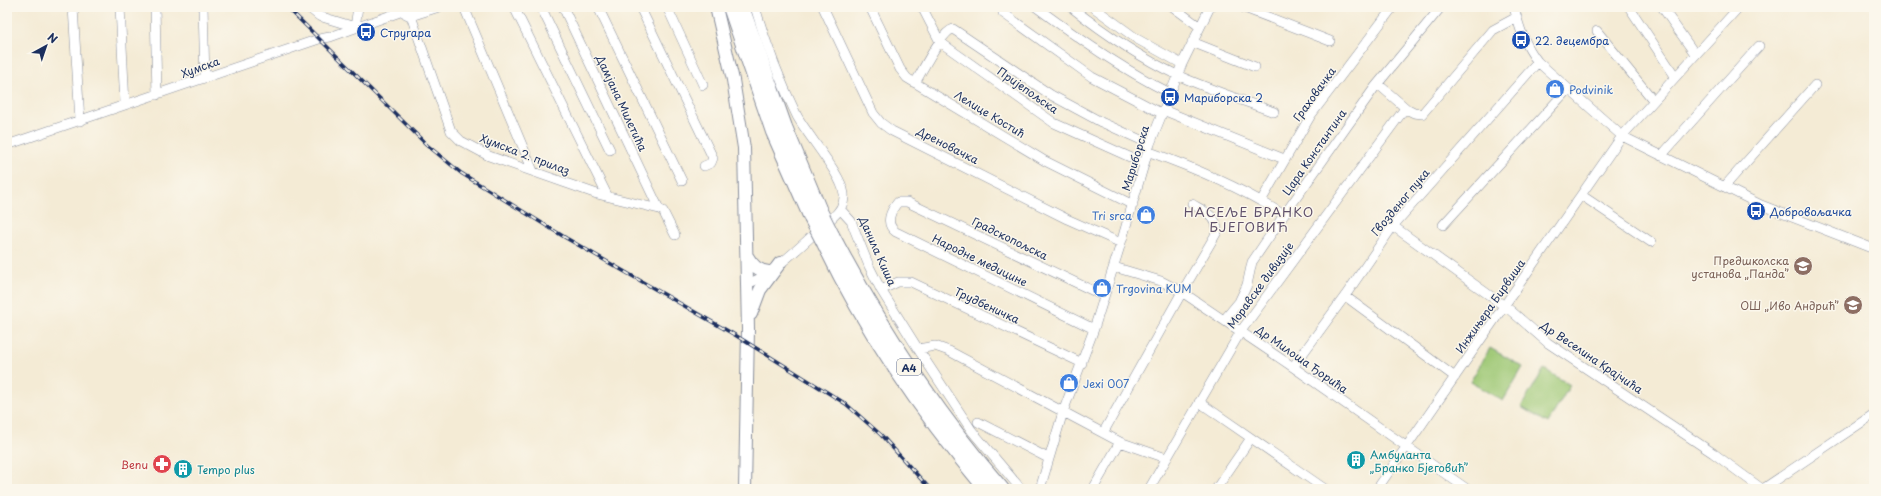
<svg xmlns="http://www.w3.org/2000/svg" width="1881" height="496" font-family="'Playpen Sans',sans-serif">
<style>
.green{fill:#9ec875;stroke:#5c7c6a}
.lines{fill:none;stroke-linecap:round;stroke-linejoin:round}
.minor-casing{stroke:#888d9a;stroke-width:10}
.major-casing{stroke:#888d9a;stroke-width:14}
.highway-casing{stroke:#888d9a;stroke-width:16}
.minor{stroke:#fff;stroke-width:9}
.major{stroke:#fff;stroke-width:12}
.highway{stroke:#fff;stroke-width:14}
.rail-casing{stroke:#1b2f5e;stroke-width:3.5}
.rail{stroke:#fbf7ec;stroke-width:2;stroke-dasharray:6;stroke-linecap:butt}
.highway-bridge-casing{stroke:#888d9a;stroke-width:16;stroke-linecap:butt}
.highway-bridge{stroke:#fff;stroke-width:14}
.labels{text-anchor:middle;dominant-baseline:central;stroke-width:3;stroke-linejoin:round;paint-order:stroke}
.shield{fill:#fbf7ec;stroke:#5e6b89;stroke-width:1}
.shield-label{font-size:10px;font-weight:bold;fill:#1b2f5e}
.transit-label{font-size:11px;fill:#164399;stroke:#fbf7ec;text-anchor:start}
.street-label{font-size:11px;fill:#1b2f5e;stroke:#fbf7ec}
.shop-label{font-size:11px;fill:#366cbe;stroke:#fbf7ec;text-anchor:start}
.education-label{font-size:11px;fill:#785e54;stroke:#fbf7ec;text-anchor:end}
.culture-label{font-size:11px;fill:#0d838f;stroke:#fbf7ec;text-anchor:start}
.health-label{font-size:11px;fill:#be3a42;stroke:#fbf7ec;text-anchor:end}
.quarter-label{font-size:13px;letter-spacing:1px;fill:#60516b;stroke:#fbf7ec}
</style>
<rect width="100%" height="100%" fill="#fbf7ec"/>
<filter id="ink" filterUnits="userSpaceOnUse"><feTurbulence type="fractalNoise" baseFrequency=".025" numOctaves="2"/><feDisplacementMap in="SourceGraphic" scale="8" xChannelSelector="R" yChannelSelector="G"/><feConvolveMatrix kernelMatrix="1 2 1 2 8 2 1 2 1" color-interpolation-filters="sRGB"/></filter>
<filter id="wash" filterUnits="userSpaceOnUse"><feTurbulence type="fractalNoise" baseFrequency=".012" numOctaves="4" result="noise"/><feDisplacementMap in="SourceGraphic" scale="16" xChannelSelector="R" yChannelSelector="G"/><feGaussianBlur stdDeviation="0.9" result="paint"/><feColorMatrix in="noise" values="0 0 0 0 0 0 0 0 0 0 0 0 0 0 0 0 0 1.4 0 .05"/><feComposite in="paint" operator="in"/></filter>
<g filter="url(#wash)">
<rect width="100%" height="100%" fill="#f4ebd5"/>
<path class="green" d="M1490,348L1523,367L1503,401L1470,382Z
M1544,369L1570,385L1548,423L1521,407Z"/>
</g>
<g filter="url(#ink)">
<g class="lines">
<defs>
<path id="minor" d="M73,7L80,121
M120,7L125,105
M155,7L157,95
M203,7L205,78
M308,7L319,16L355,27L358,7
M464,7L533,171
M514,7L607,195
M541,7L610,150
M563,7L659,209
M598,7L682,181
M640,7L713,158L711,163L704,166
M667,7L703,85
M823,7L873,113L881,123L892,131L1067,219L1121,243
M870,7L900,69L907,78L1045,161L1133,205
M922,7L940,42L1054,123L1143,163
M1036,7C1079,39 1122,69 1170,93
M1071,7C1104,33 1139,57 1177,75C1208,89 1242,100 1274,112
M1093,7L1137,39L1182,64
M1173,7L1200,27
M1242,7L1330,41
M1514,7C1519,27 1525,46 1538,62L1622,136L1761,205L1874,249
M1629,7L1675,76
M1662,7L1695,54
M1003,13L1092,77L1161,113
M406,14L411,16L439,7
M411,16L451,131L461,141L489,156L597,194L659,209L663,211L675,235
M1597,31L1653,100
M1192,42L1255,67
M915,83C922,72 941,32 953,29L1051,95L1101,122L1150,144
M1378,84L1408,110L1414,113L1422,114L1493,30L1517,17
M1163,110L1284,159
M7,145L319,39L330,37L414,7
M1147,151C1195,168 1242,188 1284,215
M1661,156L1759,46
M1724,187L1815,85
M1581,195L1651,242
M1261,201L1311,115L1393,7
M840,209L851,221L869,266L881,290L918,349L972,431L1021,489
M1443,225L1568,89
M1393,226L1510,310L1548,343L1713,453L1762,489
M1114,267L1161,281L1182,292L1293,367L1467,489
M748,283C769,279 813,234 832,218C839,212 845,204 844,194C842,175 808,136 797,116C780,81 766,44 755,7
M881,290L898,282H911L1082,363
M1345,296L1455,377
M1224,320L1239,302L1247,285L1252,262L1284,215L1375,87L1441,7
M1094,329L896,232C884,224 891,210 898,202H907L1104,296
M918,349L935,346L949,351L1120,442L1166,458
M1293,367L1345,296L1393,226L1538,62
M1199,402L1325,489
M978,422L1048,458
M1103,433L1182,292L1217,232C1218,216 1204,211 1192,204
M1040,489L1063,412L1094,329L1121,243L1150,144L1182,64L1210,7
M1093,489L1120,442
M1149,489L1241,331L1403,111L1408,110
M1216,489L1251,438
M1377,489L1622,136L1739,7
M1763,489L1874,414"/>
<path id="major" d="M716,7L733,80L744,148L748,329L745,489
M747,256C752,265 758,271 769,272
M751,314L760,290L780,263"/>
<path id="highway" d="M730,7L773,132L811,218
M742,7L785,127L820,211
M832,235C880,326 934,411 1002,489
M824,243C866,332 923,414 986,489"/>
</defs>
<use href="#minor" class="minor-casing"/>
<use href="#major" class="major-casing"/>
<use href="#highway" class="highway-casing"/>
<use href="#minor" class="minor"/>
<use href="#major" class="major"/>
<use href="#highway" class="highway"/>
<defs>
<path id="rail" d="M287,7L427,145L461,173L566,238L735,335L846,404L881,435L930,489"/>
</defs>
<use href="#rail" class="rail-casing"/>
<use href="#rail" class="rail"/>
<defs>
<path id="highway-bridge" d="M820,211L832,235
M811,218L824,243"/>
</defs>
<use href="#highway-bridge" class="highway-bridge-casing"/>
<use href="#highway-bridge" class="highway-bridge"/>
</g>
</g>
<defs>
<symbol id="bus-disc" viewBox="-11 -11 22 22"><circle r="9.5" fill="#1a4fb4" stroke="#fbf7ec"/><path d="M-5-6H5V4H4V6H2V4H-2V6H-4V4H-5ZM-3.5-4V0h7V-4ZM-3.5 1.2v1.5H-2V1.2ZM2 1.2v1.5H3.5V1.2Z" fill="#fff"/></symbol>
<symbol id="shop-disc" viewBox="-11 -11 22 22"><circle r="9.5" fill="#3f7fe0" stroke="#fbf7ec"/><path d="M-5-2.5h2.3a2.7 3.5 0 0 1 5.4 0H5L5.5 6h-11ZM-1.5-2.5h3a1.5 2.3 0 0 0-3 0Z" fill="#fff"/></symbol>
<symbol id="school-disc" viewBox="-11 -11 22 22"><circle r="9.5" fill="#8d6e63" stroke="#fbf7ec"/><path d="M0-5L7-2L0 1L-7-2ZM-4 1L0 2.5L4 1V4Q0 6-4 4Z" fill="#fff"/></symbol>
<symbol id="building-disc" viewBox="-11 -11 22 22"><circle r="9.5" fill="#0f9aa8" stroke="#fbf7ec"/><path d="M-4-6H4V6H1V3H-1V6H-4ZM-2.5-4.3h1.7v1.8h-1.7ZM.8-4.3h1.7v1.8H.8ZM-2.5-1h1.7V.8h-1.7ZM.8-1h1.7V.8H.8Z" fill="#fff"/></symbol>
<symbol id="pharmacy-disc" viewBox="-11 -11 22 22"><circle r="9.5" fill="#e0444e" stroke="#fbf7ec"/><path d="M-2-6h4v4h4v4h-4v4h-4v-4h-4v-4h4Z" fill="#fff"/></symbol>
</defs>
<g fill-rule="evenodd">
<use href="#bus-disc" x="355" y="21" width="22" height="22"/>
<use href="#bus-disc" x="1510" y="29" width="22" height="22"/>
<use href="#shop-disc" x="1544" y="78" width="22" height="22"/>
<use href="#bus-disc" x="1159" y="86" width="22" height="22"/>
<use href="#bus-disc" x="1745" y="200" width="22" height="22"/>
<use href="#shop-disc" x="1135" y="204" width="22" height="22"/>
<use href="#school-disc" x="1792" y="255" width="22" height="22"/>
<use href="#shop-disc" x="1091" y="277" width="22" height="22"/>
<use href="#school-disc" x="1842" y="294" width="22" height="22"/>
<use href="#shop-disc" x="1058" y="372" width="22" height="22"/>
<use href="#building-disc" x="1345" y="449" width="22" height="22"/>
<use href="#pharmacy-disc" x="151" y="453" width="22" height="22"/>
<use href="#building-disc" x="172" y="458" width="22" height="22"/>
</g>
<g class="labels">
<rect class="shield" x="897" y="359" width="24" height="16" rx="3"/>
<g class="shield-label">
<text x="909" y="367">A4</text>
</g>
<g class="transit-label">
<text x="380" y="32">Стругара</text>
<text x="1535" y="40">22. децембра</text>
<text x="1184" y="97">Мариборска 2</text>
<text x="1770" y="211">Добровољачка</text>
</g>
<g class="street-label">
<text transform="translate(200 67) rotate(-20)">Хумска</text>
<text transform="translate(1028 90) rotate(35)">Пријепољска</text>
<text transform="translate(1314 94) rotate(-54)">Граховачка</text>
<text transform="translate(622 103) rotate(65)">Дамјана Милетића</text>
<text transform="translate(990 114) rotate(31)">Лелице Костић</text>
<text transform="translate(948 145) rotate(27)">Дреновачка</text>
<text transform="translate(1314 152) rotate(-55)">Цара Константина</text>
<text transform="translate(525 154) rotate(21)">Хумска 2. прилаз</text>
<text transform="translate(1135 158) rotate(-73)">Мариборска</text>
<text transform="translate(1400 202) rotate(-50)">Гвозденог пука</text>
<text transform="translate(1010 238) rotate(26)">Градскопољска</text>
<text transform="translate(878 251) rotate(66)">Данила Киша</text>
<text transform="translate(980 260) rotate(26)">Народне медицине</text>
<text transform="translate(1260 285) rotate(-54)">Моравске дивизије</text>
<text transform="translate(987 305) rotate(25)">Трудбеничка</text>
<text transform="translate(1490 306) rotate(-55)">Инжињера Бирвиша</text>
<text transform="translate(1592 357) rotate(34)">Др Веселина Крајчића</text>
<text transform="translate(1302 359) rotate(35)">Др Милоша Ђорића</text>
</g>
<g class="shop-label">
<text x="1569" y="89">Podvinik</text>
<text x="1132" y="215" text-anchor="end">Tri srca</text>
<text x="1116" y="288">Trgovina KUM</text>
<text x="1083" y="383">Jexi 007</text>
</g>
<g class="education-label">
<text x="1789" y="260">Предшколска<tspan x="1789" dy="13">установа „Панда”</tspan></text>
<text x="1839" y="305">ОШ „Иво Андрић”</text>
</g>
<g class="culture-label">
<text x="1370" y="454">Амбуланта<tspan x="1370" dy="13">„Бранко Бјеговић”</tspan></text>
<text x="197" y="469">Tempo plus</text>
</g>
<g class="health-label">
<text x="148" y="464">Benu</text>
</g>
<g class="quarter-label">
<text x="1249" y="211">НАСЕЉЕ БРАНКО<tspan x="1249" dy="15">БЈЕГОВИЋ</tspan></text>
</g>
</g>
<rect width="1881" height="496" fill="none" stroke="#fbf7ec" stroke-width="24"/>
<g transform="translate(46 46) rotate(40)" stroke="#fbf7ec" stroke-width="3" paint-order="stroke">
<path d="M0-3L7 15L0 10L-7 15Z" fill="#1b2f5e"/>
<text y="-6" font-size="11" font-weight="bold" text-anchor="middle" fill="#1b2f5e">N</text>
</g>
</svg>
